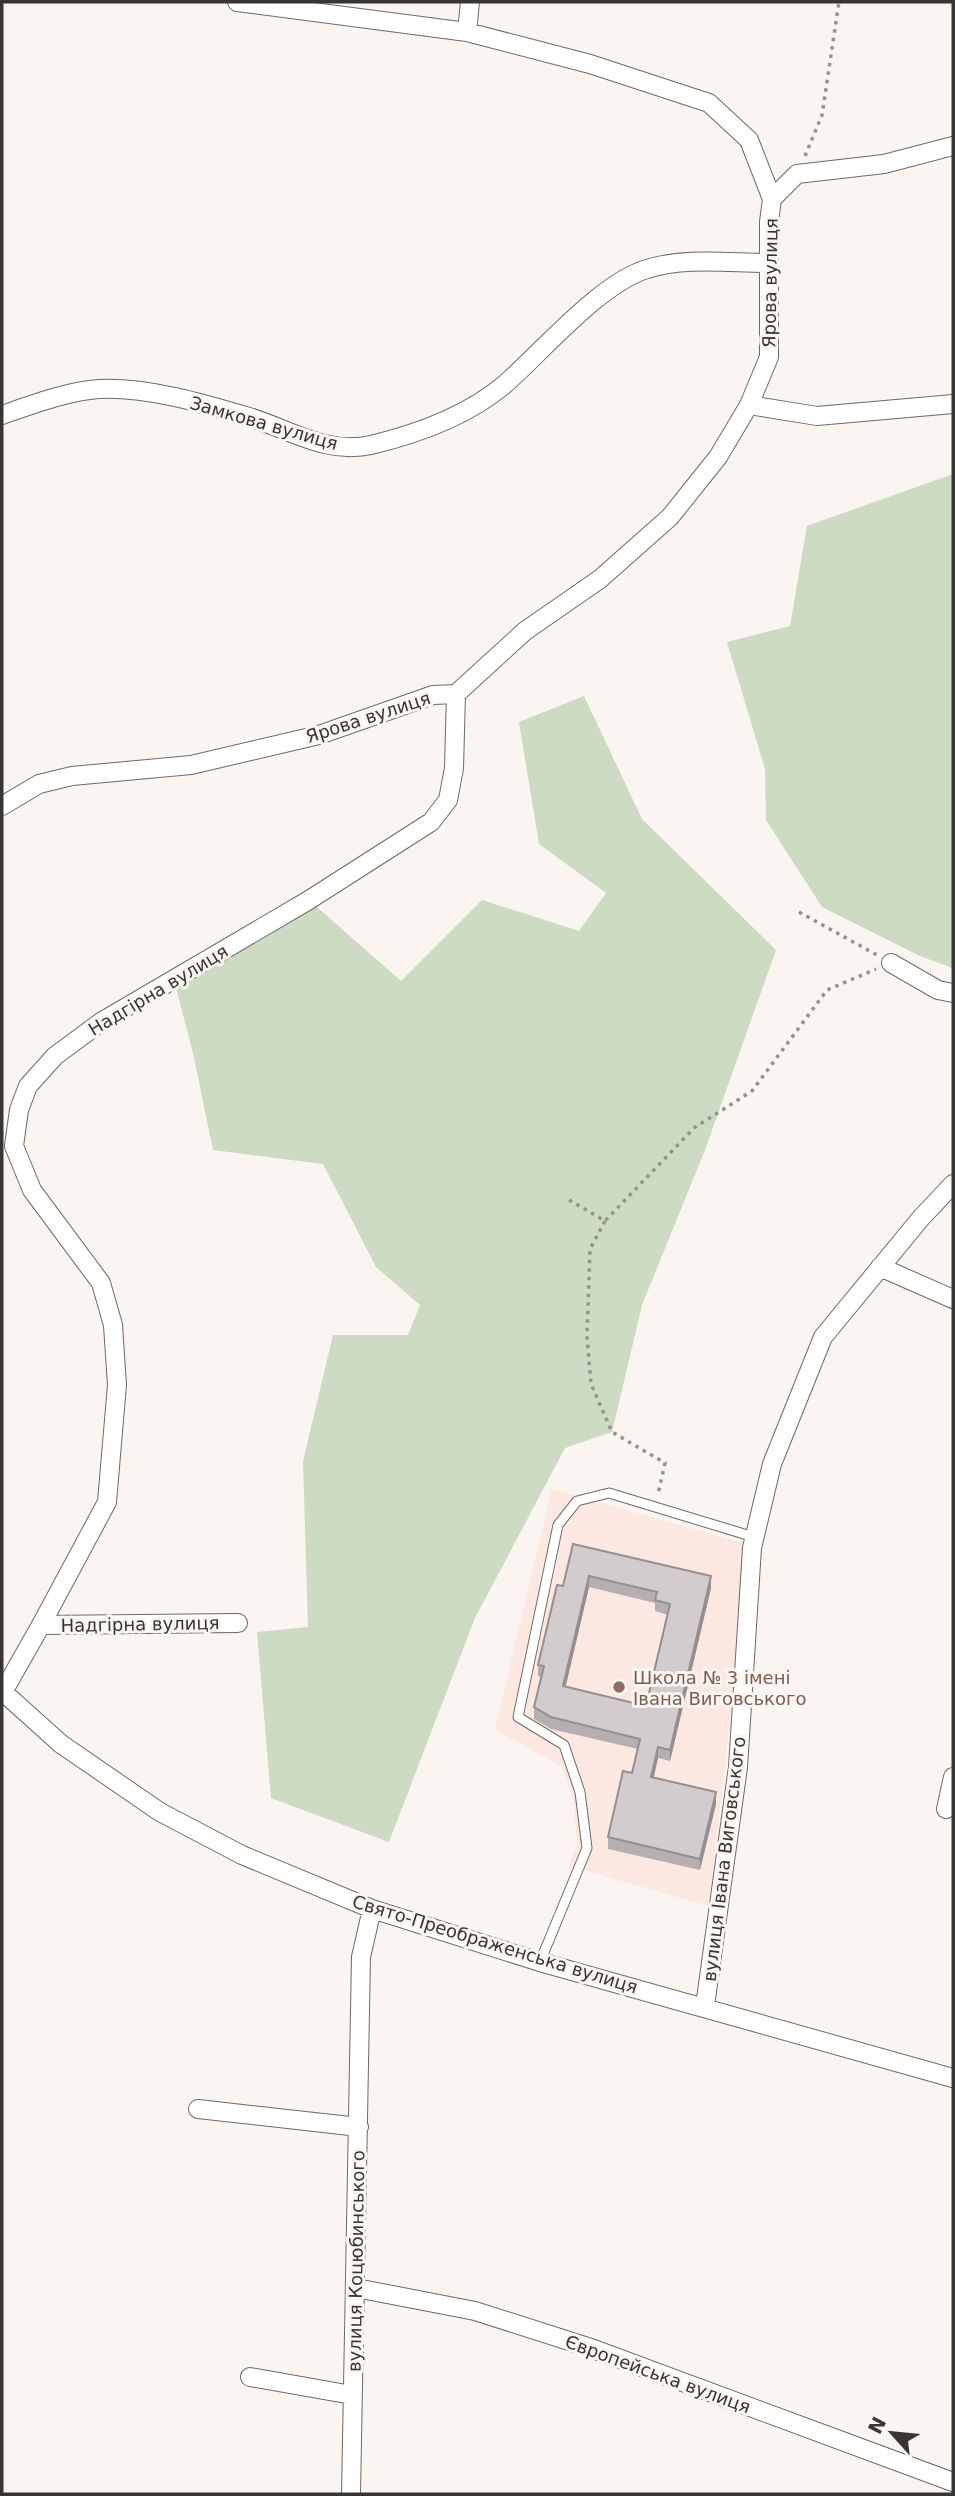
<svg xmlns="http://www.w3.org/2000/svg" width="955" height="2496" font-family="'DejaVu Sans',sans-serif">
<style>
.education{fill:#fce7e1}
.green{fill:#ccdbc1}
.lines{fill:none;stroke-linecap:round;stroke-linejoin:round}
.service-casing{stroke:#6e6965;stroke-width:11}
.minor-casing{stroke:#6e6965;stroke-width:20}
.path{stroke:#96938f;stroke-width:3.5;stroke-dasharray:3.5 5;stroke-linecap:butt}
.service{stroke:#fff;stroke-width:9}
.minor{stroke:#fff;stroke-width:18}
.wall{fill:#b5afb2;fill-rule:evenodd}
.shaded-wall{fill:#948f91}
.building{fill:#d3cccf;stroke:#948f91;stroke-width:2;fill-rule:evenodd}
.education-dot{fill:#8d6e63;stroke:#faf5f0;stroke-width:2.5}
.labels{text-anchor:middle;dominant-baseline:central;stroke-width:6;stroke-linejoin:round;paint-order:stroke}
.street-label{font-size:18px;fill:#383634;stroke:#faf5f0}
.education-label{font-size:18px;fill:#785e54;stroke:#faf5f0;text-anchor:start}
</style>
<rect width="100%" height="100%" fill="#faf5f0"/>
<path class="education" d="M552,1489L743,1543L738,1646L709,1906L569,1866L577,1845L574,1801L562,1767L495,1729Z"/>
<path class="green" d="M953,474V966L952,968L920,956L822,907L766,820L765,769L727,642L790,626L807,526Z
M584,696L642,819L776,950L705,1150L642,1305L612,1432L565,1448L475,1618L389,1842L271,1798L257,1632L308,1627L303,1461L333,1335H408L420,1305L376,1267L323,1164L213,1150L193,1053L174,980L309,900L401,981L482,900L579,931L606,893L539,844L519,722Z"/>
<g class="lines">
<defs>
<path id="service" d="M540,1962L587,1848L580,1792L564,1745L518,1717L558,1525L577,1501L609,1493L754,1537"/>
<path id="minor" d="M237,2L467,32L590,64L709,103L749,140L772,199
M467,32L470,2
M772,199L797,174L884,164L953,146
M749,405L817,416L953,404
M2,415C31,405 68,391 99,389C148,387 202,403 249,417C289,429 326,455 371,445C417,434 467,416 504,385C542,352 600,283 647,269C684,257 730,263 768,263
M2,806L39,784L72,776L191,765L319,735L433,695L456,694L525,631L600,579L670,517L718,457L749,405L769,357V222L772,199
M891,963L938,990L953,993
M880,1267L953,1299
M41,1625L107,1502L117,1385L113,1325L101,1283L32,1190L14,1146L19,1110L28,1086L55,1056L101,1022L309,900L431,822L448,800L454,768L456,694
M2,1691L61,1744L160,1812L242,1855L372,1909L540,1962L953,2078
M3,1692L41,1625L238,1623
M946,1809L953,1777
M705,2006L738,1767L752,1548L772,1464L823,1337L921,1218L953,1184
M198,2109L359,2127
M356,2288L475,2311L588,2347L953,2482
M250,2377L352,2395
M351,2494L361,1957L372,1909"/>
</defs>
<use href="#service" class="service-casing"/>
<use href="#minor" class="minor-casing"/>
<path class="path" d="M805,156L822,115L839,2
M799,912L877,955
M569,1200L605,1221L694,1128L752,1091L827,990L876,969
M605,1221L590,1249L587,1337L591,1384L612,1432L665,1463L658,1494"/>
<use href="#service" class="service"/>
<use href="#minor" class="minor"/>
</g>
<path class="wall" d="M573,1544L711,1588L670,1761L658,1758L654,1777L716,1804L700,1870L608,1849V1837L632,1773L638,1749L551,1729L534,1719V1707L541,1677L538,1676V1665L563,1586ZM589,1587L655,1603V1611L668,1615L646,1706L565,1687Z"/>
<path class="shaded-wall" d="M589,1576V1587L563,1698V1686Z
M711,1576V1588L670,1761V1750Z
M658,1747V1758L651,1788V1777Z
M716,1792V1804L700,1870V1859Z"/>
<path class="building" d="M573,1544L711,1576L670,1750L658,1747L651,1777L716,1792L700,1859L608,1837L623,1771L632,1773L640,1739L551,1717L534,1707L544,1666L538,1665L557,1585L563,1586ZM589,1576L657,1592L655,1600L670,1604L646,1706L563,1686Z"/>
<circle class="education-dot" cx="619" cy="1687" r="7"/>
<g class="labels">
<g class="street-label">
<text transform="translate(770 283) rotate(-89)">Ярова вулиця</text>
<text transform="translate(264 423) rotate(16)">Замкова вулиця</text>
<text transform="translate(368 717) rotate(-18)">Ярова вулиця</text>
<text transform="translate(158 990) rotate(-31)">Надгірна вулиця</text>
<text transform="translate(140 1624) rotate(-1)">Надгірна вулиця</text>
<text transform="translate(724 1859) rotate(-83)">вулиця Івана Виговського</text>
<text transform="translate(495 1944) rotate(17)">Свято-Преображенська вулиця</text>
<text transform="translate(356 2261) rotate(-89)">вулиця Коцюбинського</text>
<text transform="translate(658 2374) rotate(20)">Європейська вулиця</text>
</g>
<g class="education-label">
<text x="633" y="1677">Школа № 3 імені<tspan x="633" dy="21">Івана Виговського</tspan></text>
</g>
</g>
<rect width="955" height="2496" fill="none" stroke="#383634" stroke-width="7"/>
<g transform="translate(892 2433) rotate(297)" stroke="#faf5f0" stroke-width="5" paint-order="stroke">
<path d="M0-5L12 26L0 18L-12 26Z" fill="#383634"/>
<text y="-10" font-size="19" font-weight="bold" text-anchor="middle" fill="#383634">N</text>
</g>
</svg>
